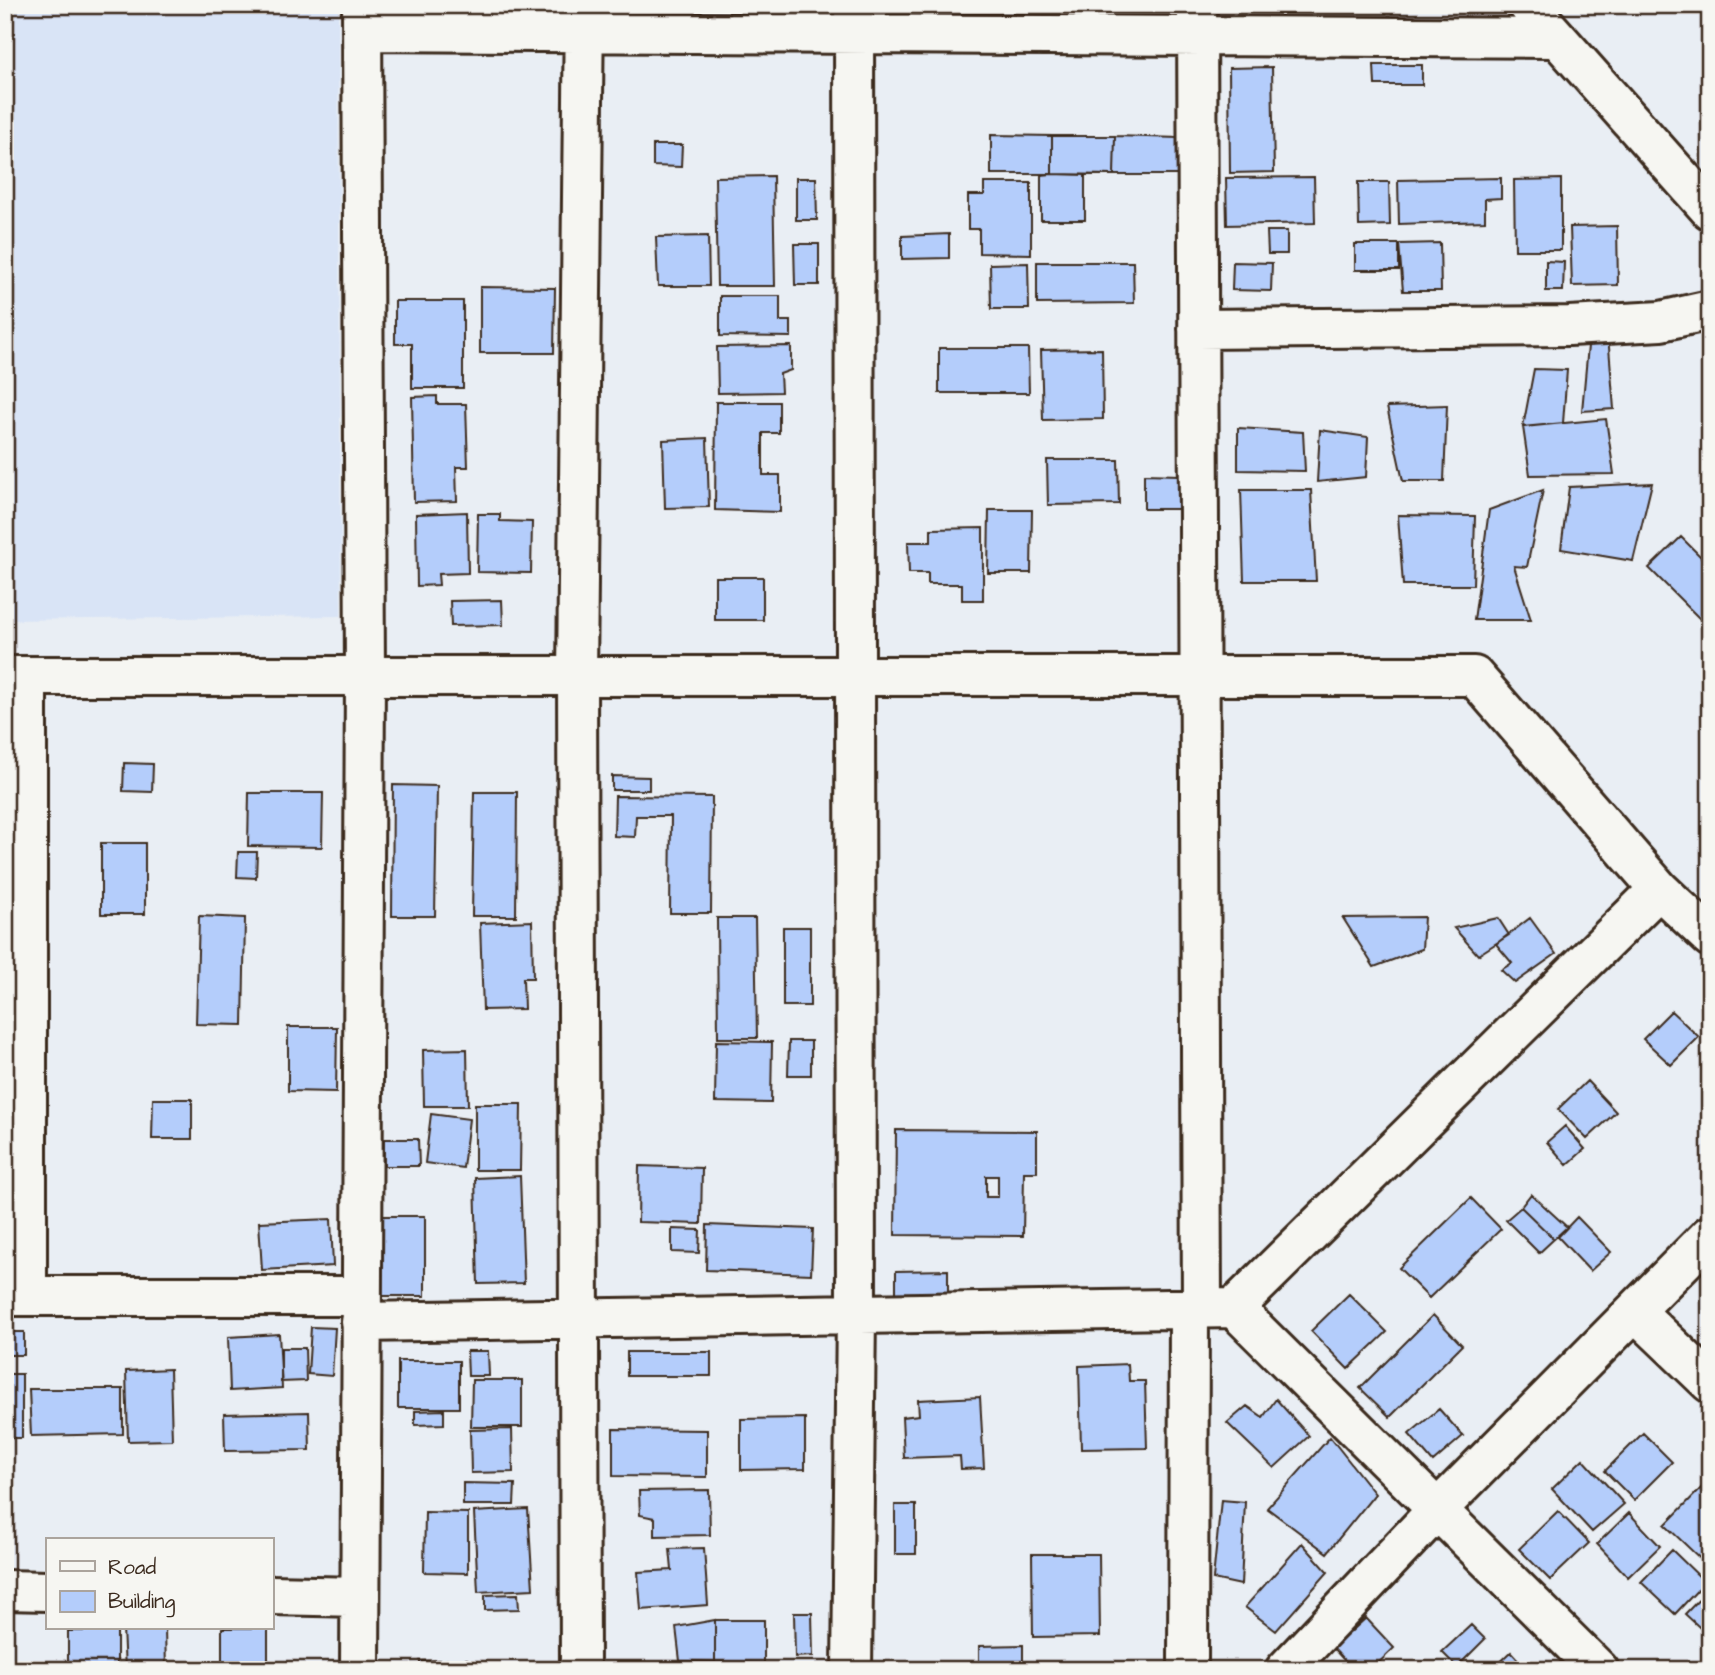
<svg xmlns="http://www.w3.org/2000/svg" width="1715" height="1675" font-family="'Architects Daughter',sans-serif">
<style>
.built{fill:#d9e4f6}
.building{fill:#b4cdfb;stroke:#3b2a1e;stroke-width:2;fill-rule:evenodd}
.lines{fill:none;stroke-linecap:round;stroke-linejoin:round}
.minor-casing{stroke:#3b2a1e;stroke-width:44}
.minor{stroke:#f6f6f2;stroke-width:38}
</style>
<rect width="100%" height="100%" fill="#e9eef4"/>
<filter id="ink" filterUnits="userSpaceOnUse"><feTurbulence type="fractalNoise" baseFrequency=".0143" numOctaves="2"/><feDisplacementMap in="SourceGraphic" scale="14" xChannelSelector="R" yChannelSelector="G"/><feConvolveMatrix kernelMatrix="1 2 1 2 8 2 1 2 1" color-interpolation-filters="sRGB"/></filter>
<g filter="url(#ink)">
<path class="built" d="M5,5H338L341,616L5,620Z"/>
<path class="building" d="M1329,5H1388L1329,7Z
M1374,65H1422V85H1375Z
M1272,67L1274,172L1230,173L1229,68Z
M991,135L1052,136V174H991Z
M1052,136H1115L1114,175L1052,174Z
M1115,136L1179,138L1178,175H1114Z
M653,145H682L681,167L653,166Z
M1052,174L1085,175V220H1041V175Z
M773,176L775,286H717L715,177Z
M1314,177L1315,223L1227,225L1226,178Z
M796,178H816L817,220H796Z
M1501,178V198L1485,199V221L1399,224L1398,180Z
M1561,179V250H1515L1514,180Z
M1358,182H1389L1390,225L1359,226Z
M984,183H1031V254L979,253V229H968V195H984Z
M1617,226L1618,285L1572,286L1570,227Z
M1267,231H1287V254H1268Z
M949,234V258L902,259V236Z
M708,236L709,286H658L656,237Z
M1440,243L1441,291H1403L1399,244Z
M794,244H819V285H795Z
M1355,244H1399V270H1355Z
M1546,261L1564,262L1563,291H1546Z
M1037,262H1133L1134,303L1037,304Z
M1233,262L1272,263L1271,291L1232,290Z
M1028,263L1029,309H991L990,264Z
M480,287L555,288L554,353H480Z
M720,296H780V321H791V337L720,336Z
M395,301H463V388H412V344H395Z
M1589,335H1608L1614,409L1582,411Z
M791,346V370L780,374L781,392L718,393L717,347Z
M939,348H1028L1029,393H939Z
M1102,349L1103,419L1043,420L1041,350Z
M1534,369L1567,370L1563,423L1523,427Z
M437,396V404H466L468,467H456L457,501L414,502L412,397Z
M716,402H779V433H763V475H780V512L715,510Z
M1447,405L1444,481H1403L1387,407Z
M1606,419L1614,474L1530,475L1523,427Z
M1238,428L1303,432L1305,471L1238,470Z
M1320,430L1368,437L1366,477L1317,482Z
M707,438L709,507L665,508L663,440Z
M1047,460H1118L1119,504L1048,505Z
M1144,474L1179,475V509H1144Z
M1652,483L1633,561L1561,549L1569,487Z
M1241,490H1311L1316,581H1244Z
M1543,490L1527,567L1514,566L1531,620H1474L1489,510Z
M989,510H1032L1031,573H988Z
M467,512L468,573L438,574L439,585L417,586L416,514Z
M478,514H500V521L532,522L531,573L477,572Z
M1398,515L1475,516L1473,585H1403Z
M983,528V600H962V584H928V573H909L908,542H931V529Z
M1681,537L1710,566V629L1649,568Z
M715,577H763V620H715Z
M502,600L503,625L451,626L450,601Z
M124,763L153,764L152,792L123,791Z
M612,776L649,777V790H612Z
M393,785L437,786L435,916H392Z
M474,792H517L516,916H472Z
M249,793H323L322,847L248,846Z
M615,796L712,797L711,913H670L671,816H636L635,837L614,836Z
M101,843H145V914H101Z
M238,852H257L256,878L237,877Z
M199,916L245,918L243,1025L196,1024Z
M1424,917L1422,949L1374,967L1343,918Z
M717,918H755L757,1038H718Z
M1498,918L1509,935L1478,955L1454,928Z
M1530,918L1556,954L1515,983L1501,970L1512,963L1496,944Z
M532,921L533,978H523L524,1009L483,1010L480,923Z
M783,927H810V1006H783Z
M1671,1011L1699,1037L1671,1065L1643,1039Z
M288,1027H337L336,1092L288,1091Z
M716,1041L772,1042L771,1103L715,1102Z
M789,1041H811V1075H788Z
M467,1049L468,1106H424L423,1050Z
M1587,1081L1616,1112L1587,1139L1558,1109Z
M153,1099H192V1139H152Z
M475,1104H521L520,1170H475Z
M431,1114L469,1119L463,1168L425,1163Z
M1565,1126L1585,1149L1567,1165L1547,1142Z
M896,1130L1037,1131V1172H1024L1023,1236L895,1235ZM986,1176H998V1197H986Z
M384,1139H418L419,1166H384Z
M639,1166L702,1168L701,1224L638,1222Z
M520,1176L524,1283L478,1284L475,1178Z
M1531,1194L1567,1227L1554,1239L1521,1207Z
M1471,1198L1501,1229L1429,1298L1399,1268Z
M1521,1207L1554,1239L1539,1253L1506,1220Z
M379,1216H425V1296H379Z
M1577,1217L1611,1252L1590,1271L1558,1237Z
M331,1219L333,1266L262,1270L259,1222Z
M707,1225L813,1229L811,1274L706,1270Z
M672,1229L700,1230L699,1253L672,1252Z
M948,1270V1301L896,1302V1271Z
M1349,1294L1387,1332L1348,1369L1311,1331Z
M1433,1315L1462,1345L1390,1417L1360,1388Z
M311,1327L335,1328L332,1376L308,1374Z
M5,1332H24V1355H5Z
M279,1334L282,1388L230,1391L228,1337Z
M281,1348H305L306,1381L281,1382Z
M467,1351H488L489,1376H468Z
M627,1352H711V1376H627Z
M398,1361H459V1408H398Z
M1128,1364L1129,1381H1145L1147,1448L1081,1449L1079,1366Z
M170,1369L172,1440L128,1441L126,1371Z
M5,1374H22V1438H5Z
M472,1380H522V1427H471Z
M29,1389H123V1434L31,1436Z
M980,1397L984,1468L961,1469L960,1456L904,1458L902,1417L919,1415L918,1400Z
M1276,1399L1309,1436L1274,1468L1227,1423L1247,1406L1263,1417Z
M1439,1409L1463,1436L1433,1462L1409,1434Z
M444,1410V1424L415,1425V1411Z
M309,1412L310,1450L225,1451L224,1414Z
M805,1418V1469L741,1470V1419Z
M512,1429L513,1472L471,1473L470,1430Z
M613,1429L707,1430V1477L613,1476Z
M1643,1433L1672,1462L1634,1500L1605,1471Z
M1330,1437L1375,1494L1327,1553L1267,1508Z
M1583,1459L1624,1504L1592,1532L1552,1489Z
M1710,1479V1568L1665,1525Z
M463,1483L515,1484L514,1505H463Z
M709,1490L710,1535L655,1536V1518L640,1515L639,1491Z
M1221,1500L1245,1502L1241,1585L1213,1579Z
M895,1505H916V1554H895Z
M528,1509L533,1589L478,1592L474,1512Z
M1558,1511L1589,1543L1550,1580L1519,1549Z
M425,1512L468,1513V1573L424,1572Z
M1629,1513L1660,1546L1628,1577L1597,1544Z
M1302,1543L1328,1572L1276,1631L1245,1607Z
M704,1548L708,1605L641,1610L638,1572L672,1570L670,1549Z
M1672,1550L1705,1582L1675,1614L1641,1582Z
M1032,1554H1099L1100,1636L1033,1637Z
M1710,1588V1637L1685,1614Z
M518,1594L519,1609L485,1610V1595Z
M794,1613H812L813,1656L795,1657Z
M1366,1618L1394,1648L1371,1670H1353L1333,1648Z
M715,1620H764V1663L715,1662Z
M715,1620V1662L680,1661L676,1627Z
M1471,1625L1485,1639L1457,1667L1442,1652Z
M123,1628H165L166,1670H125Z
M222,1628H268V1670H222Z
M68,1631H117V1670H68Z
M1023,1645V1670H979V1646Z
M1511,1652L1522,1664L1516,1670H1492Z
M467,1659V1670H420V1661Z"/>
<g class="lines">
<defs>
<path id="minor" d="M1197,5L1202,1309
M1528,5L1710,210
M362,31L1557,38
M1198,329L1569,326L1661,321L1710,310
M5,676H1474L1659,889L1710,937
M27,676V1296
M5,1296H361
M1234,1308L1599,1670
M1636,1312L1710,1383
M361,1322L1234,1308L1659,889
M5,1590L47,1591
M271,1595L359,1597
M360,1670L365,676L362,5
M580,1670L577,676L584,5
M852,1670L856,1314L854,5
M1188,1670L1189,1309
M1285,1670L1437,1510L1710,1235"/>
</defs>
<use href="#minor" class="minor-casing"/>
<use href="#minor" class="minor"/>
</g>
</g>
<rect width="1715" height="1675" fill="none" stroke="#f6f6f2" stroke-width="28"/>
<rect x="14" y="14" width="1687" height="1647" fill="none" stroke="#3b2a1e" stroke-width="2.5" filter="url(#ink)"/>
<rect x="46" y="1538" width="228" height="91" fill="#f6f6f2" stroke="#aba49d" stroke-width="2"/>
<rect x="60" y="1561" width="35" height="10" fill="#f6f6f2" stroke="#aba49d" stroke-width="2"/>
<text x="108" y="1574" font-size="21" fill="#3b2a1e">Road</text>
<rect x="60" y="1591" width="35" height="21" fill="#b4cdfb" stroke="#aba49d" stroke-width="2"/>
<text x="108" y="1608" font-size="21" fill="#3b2a1e">Building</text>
</svg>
